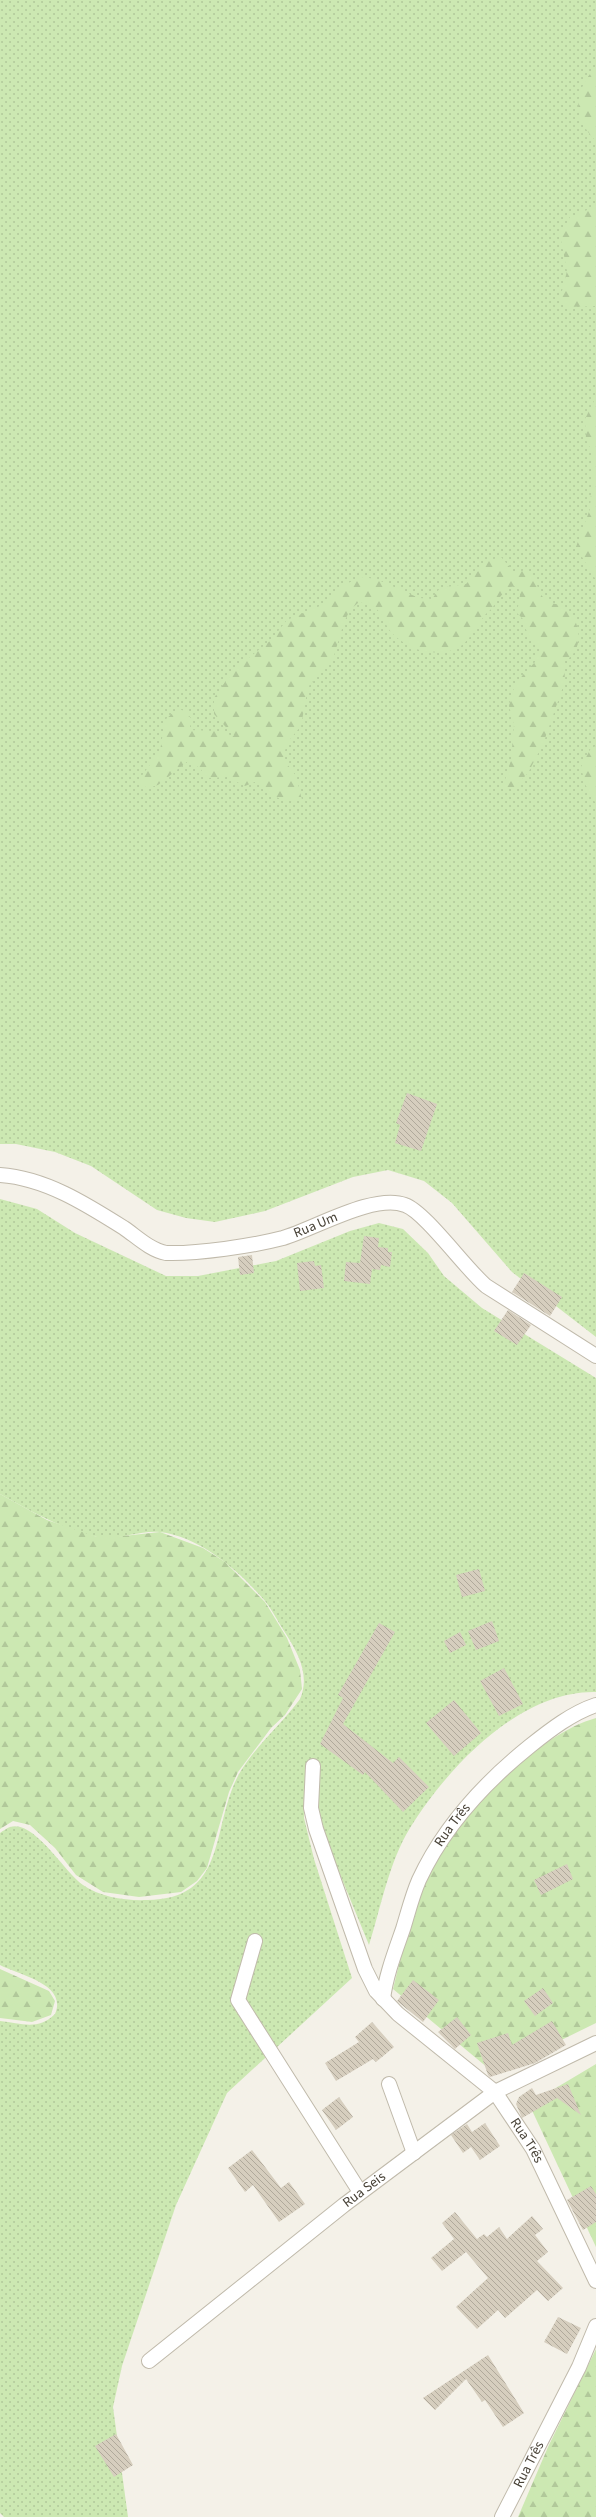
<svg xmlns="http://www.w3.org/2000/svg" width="596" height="2517" font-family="'Source Sans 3',sans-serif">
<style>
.grass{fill:url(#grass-dots)}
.forest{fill:url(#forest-firs)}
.building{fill:url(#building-back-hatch)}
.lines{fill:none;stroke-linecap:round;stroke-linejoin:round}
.minor-casing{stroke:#c0baab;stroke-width:16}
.minor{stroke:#fff;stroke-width:14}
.labels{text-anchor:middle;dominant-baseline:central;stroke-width:4;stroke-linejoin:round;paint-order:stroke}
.street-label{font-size:14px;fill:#484237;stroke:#fff}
</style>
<defs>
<pattern id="grass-dots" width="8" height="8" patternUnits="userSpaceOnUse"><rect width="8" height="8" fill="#cce8b2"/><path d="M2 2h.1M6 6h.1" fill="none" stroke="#b1c89a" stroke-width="1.8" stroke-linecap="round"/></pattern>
<pattern id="forest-firs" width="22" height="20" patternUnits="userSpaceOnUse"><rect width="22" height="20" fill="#cce8b2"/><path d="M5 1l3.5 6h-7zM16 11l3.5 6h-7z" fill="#b1c89a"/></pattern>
<pattern id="building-back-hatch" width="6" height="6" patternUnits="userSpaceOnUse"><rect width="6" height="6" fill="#d6cebe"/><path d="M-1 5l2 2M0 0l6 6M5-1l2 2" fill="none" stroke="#b0a99b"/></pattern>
</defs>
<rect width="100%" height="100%" fill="#f4f1e8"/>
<path class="grass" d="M0,0H596V1337L512,1272L452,1203L424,1181L388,1170L353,1177L265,1211L215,1222L186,1218L157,1210L91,1166L55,1152L16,1144H0Z
M0,1199L37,1209L75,1233L166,1276H198L276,1261L350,1231L379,1223L403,1229L428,1253L444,1276L482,1308L596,1378V1692C520,1690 447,1768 410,1828C389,1862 381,1907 369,1945L323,1833L316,1792L317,1763L306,1764L304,1818L314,1859L352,1978L227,2093L176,2205L122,2366L113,2407L128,2517H4L0,2513V2021C21,2023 38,2031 55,2014C68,1984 19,1975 0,1965V1833C3,1831 7,1828 10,1827C34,1819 65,1873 83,1885C100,1897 126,1901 147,1900C229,1899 210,1827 239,1774C255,1746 281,1725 300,1699C310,1676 299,1655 286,1634C279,1624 273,1611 265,1601C239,1571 201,1537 160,1532C139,1530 118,1541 97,1537C61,1529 31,1511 0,1494Z"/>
<path class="forest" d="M596,67V141C572,118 573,91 596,67Z
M592,208L596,209V306L569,307L560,299L567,271L560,235L570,217Z
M596,397V580L576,547L590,509L593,462L592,451L586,440L585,419Z
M501,557L514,572L528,570C538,578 536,593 547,601C552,604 559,604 564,607C577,616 583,637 575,651C573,655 568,659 564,662L565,681L543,744L528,773L513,789L503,787L511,760L514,725L509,706L512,692L522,676L535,662L541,647C531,639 525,633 524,620L517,613L520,595L518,586L510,587C502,593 498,600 492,608C490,611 486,613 484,616C467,642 462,655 427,652C416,650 400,642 392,633C378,616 386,608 359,602L350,610L344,622L333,659L308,687L301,726L291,738L284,752V760L296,776L302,800C282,805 270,794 257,781L245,786L227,777L207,778L200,768L188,761L158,785L147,788L138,781L160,751L165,720L177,709L186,711L192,720L189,730L215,731L234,736L214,714V698L225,682L240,665L271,640L287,620L318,607L346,584L361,577L376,579L419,598L432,599L440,588L466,584L487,561Z
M596,746V804L585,784L581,767L591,748Z
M0,1494L47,1520L97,1537H114L160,1532L203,1548L225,1562L265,1602L287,1638L300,1670L302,1689L285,1715L271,1728L238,1772L229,1792L207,1868L197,1881L181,1892L139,1897L103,1892L76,1875L55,1848L30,1825L13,1821L0,1829Z
M596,1718V2023L494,2073L393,1989C402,1954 409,1915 425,1882C453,1823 532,1736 596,1718Z
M0,1969L49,1991L55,2001L51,2015L32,2022L0,2018Z
M596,2064V2247L529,2104Z
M596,2349V2517H518L548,2447Z"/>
<path class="building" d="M407,1093L437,1104L421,1151L395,1143L400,1125L396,1123Z
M364,1236L379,1238L378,1247L388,1248V1252H392L390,1267L381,1265L380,1270L372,1269L370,1284L344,1281L346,1262L360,1263Z
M252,1255L254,1273L240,1275L238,1257Z
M314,1261L315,1266L321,1265L324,1288L300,1291L297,1263Z
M524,1273L562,1297L550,1316L512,1292Z
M508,1310L531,1325L517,1345L494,1331Z
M479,1569L485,1591L462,1597L456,1575Z
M492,1621L499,1641L476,1650L468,1631Z
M379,1623L395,1632L343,1724L393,1763L399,1757L429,1787L403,1812L365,1772L363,1775L320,1744L343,1698L338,1695Z
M460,1632L466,1645L450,1653L444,1641Z
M504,1668L523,1704L499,1716L480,1681Z
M454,1700L481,1733L454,1756L426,1723Z
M567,1864L573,1879L541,1895L534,1880Z
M413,1980L439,2000L423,2022L397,2001Z
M543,1988L553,2003L535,2016L524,2001Z
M457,2017L471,2035L455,2049L438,2032Z
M552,2021L566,2045L535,2063L490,2077L488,2075L477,2043L508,2033L512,2045Z
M372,2022L394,2047L376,2062L373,2059L336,2081L325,2063L359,2042L355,2037Z
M568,2084L581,2115L557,2098L522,2118L516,2104L519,2097L532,2088L536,2095Z
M339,2097L353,2117L336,2130L322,2110Z
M485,2123L500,2146L480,2160L471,2147L463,2153L451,2135L467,2124L472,2132Z
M252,2150L281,2188L289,2182L305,2204L279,2222L253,2185L245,2192L228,2168Z
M591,2186L596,2194V2222L583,2230L567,2200Z
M455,2212L477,2239L484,2234L487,2237L499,2227L507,2239L532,2216L543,2229L535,2235L548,2252L537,2261L563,2288L548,2301L537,2290L505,2318L498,2310L477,2329L456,2307L488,2278L466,2252L442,2271L431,2258L454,2239L442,2223Z
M558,2317L581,2328L567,2354L544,2342Z
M488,2355L524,2413L503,2427L485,2400L482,2402L466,2379L435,2410L423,2398Z
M116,2434L133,2465L114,2477L95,2446Z"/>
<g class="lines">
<defs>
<g id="minor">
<path id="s1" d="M0,1175C45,1178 86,1204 124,1228C136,1236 150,1250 166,1253C198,1254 252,1246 283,1238C314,1229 374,1193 405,1205C425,1212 465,1268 486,1286L596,1356"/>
<path id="s2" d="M313,1766L311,1808L316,1829L365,1969L376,1991L398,2014L495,2092L533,2149L596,2281"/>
<path d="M255,1941L238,2000L360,2192"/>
<path id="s3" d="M383,1999C386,1975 395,1952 403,1929C408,1913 412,1896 419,1880C444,1826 484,1783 530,1746C550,1730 572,1713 596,1705"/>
<path d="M389,2084L414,2153"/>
<path id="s4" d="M149,2361L344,2205L495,2092L596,2043"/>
<path id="s5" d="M502,2517L579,2367L596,2326"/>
</g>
</defs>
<use href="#minor" class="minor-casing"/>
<use href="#minor" class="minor"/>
</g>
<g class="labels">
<g class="street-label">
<text stroke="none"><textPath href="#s1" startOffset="339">Rua Um</textPath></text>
<text stroke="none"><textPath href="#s3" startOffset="189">Rua Três</textPath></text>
<text stroke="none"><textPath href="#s2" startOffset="451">Rua Três</textPath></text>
<text stroke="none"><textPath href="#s4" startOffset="275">Rua Seis</textPath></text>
<text stroke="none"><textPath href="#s5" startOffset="59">Rua Três</textPath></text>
</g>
</g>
</svg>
